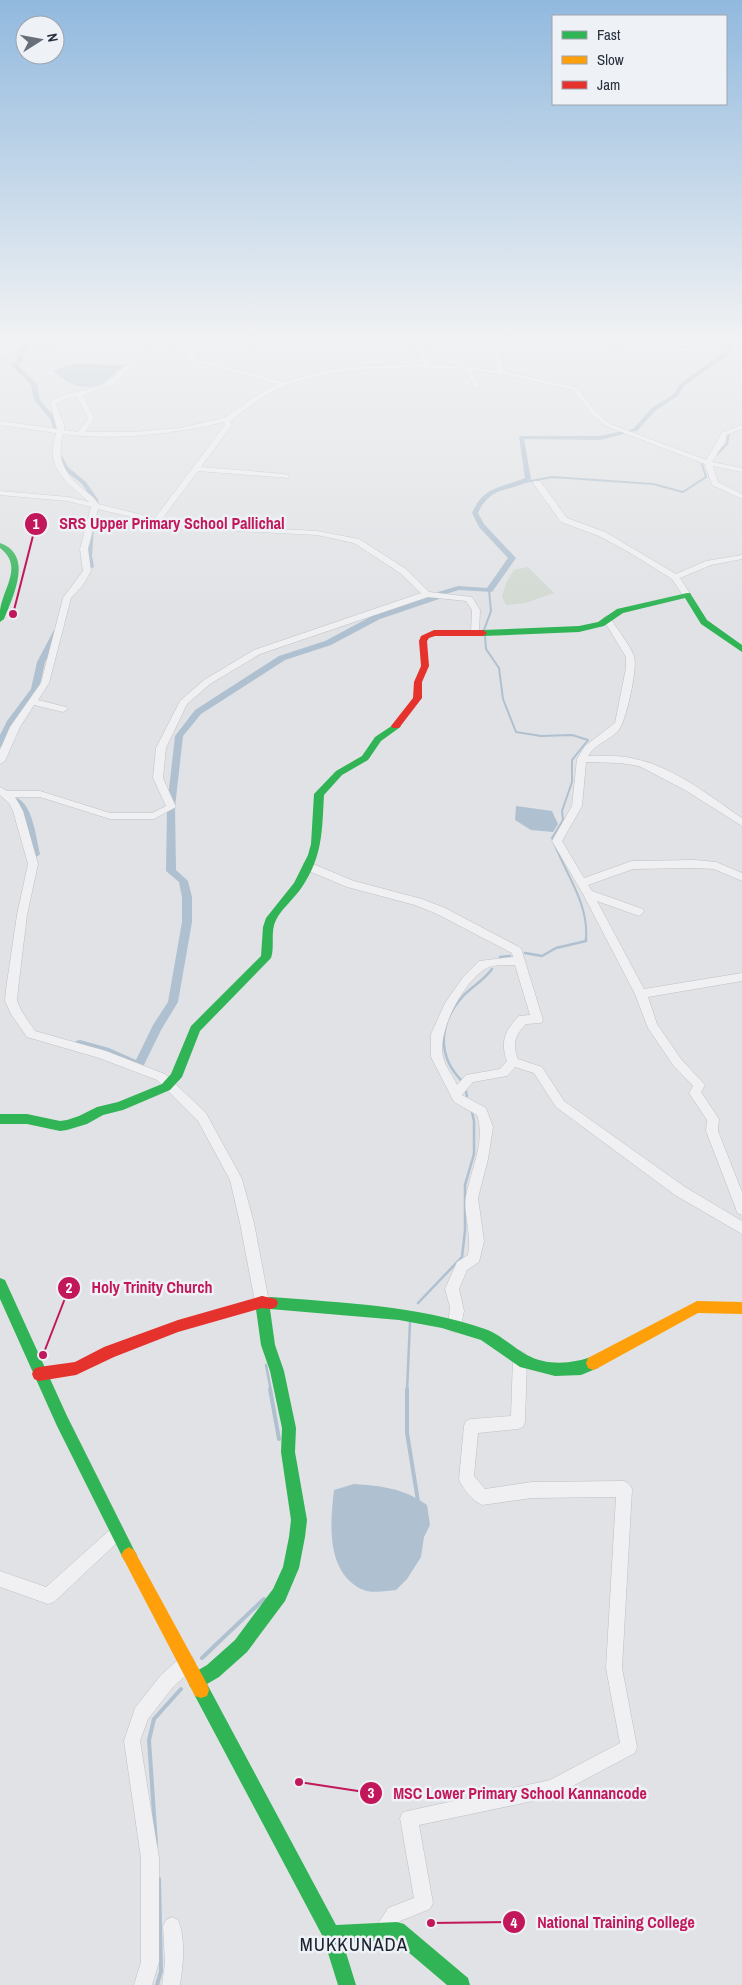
<svg xmlns="http://www.w3.org/2000/svg" width="742" height="1985" font-family="'Archivo Narrow',sans-serif">
<style>
.green{fill:#d1d9d1}
.water{fill:#afc0d0}
.lines{fill:none;stroke-linecap:round;stroke-linejoin:round}
.stream-far2{stroke:#afc0d0;stroke-width:2}
.stream-far1{stroke:#afc0d0;stroke-width:2.5}
.stream{stroke:#afc0d0;stroke-width:4}
.canal{fill:#afc0d0;fill-rule:evenodd}
.street-casing{stroke:#bec0c3;stroke-width:1}
.street{fill:#f0f0f2;fill-rule:evenodd}
.fast{fill:#30b455;fill-rule:evenodd}
.slow{fill:#ff9f0a;fill-rule:evenodd}
.jam{fill:#e5322d;fill-rule:evenodd}
.rail-casing{stroke:#c9cbcd;stroke-width:3}
.rail{stroke:#eef1f5;stroke-width:2;stroke-dasharray:5;stroke-linecap:butt}
.labels{text-anchor:middle;dominant-baseline:central;stroke-width:5;stroke-linejoin:round;paint-order:stroke}
.near-neighbourhood-label{font-size:19px;letter-spacing:1px;fill:#1a222f;stroke:#eef1f5}
.leader{fill:none;stroke:#c2185b;stroke-width:2}
.callout-dot{fill:#c2185b;stroke:#eef1f5;stroke-width:2}
.mark-label{font-size:15px;text-anchor:middle;font-weight:bold;fill:#fff}
.callout-label{font-size:16px;text-anchor:middle;font-weight:bold;fill:#c2185b;stroke:#eef1f5;stroke-width:5;stroke-linejoin:round;paint-order:stroke}
</style>
<rect width="100%" height="100%" fill="#e0e2e5"/>
<path class="green" d="M528,567L554,593L525,603L506,605L502,596L507,581L514,570Z"/>
<path class="water" d="M75,364L125,365C117,371 108,382 99,385C82,391 64,383 53,370Z
M516,806L552,811L558,824L553,832L531,830L515,820Z
M354,1484C381,1486 404,1488 427,1505L430,1525L424,1537L421,1557L407,1579L396,1590C386,1591 371,1594 361,1589C326,1571 330,1524 334,1490Z"/>
<g class="lines">
<path class="stream-far2" d="M716,455L727,444L729,433
M520,483L552,477L653,484L683,492L706,477L702,464
M484,630L491,611L489,590
M485,636L486,649L499,668L503,699L516,732L541,736L572,735L588,740L572,760V782L562,811L563,820L552,838C564,872 589,902 586,939"/>
<path class="stream-far1" d="M525,953L542,956L556,948L586,941V938
M500,957L510,956
M462,1081C436,1055 439,1022 464,995C473,986 484,980 492,969
M465,1088L467,1096
M418,1303L462,1257L465,1231V1185L474,1154V1121L472,1112
M266,1365L271,1391
M407,1391L410,1322"/>
<path class="stream" d="M270,1389L279,1439
M407,1389V1433L418,1501
M202,1658L264,1599
M156,1844L149,1740L154,1719L181,1689
M157,1985L161,1971L159,1879"/>
<path class="canal" d="M25,335H31L23,352V361L18,365L37,384L40,400L56,419L58,430H54L50,419L34,400L31,385L11,365L17,360V352Z
M731,335H737L733,351L684,386L678,396L656,410L637,431L629,432V430L633,429L652,408L674,394L680,384L728,349Z
M622,431L625,433L624,434L600,440L524,439L531,479C511,494 492,483 478,513L484,524L516,558L492,592L459,590L439,596V599L380,619L331,645L285,660L201,714L183,736L175,807L176,870L188,881L192,897V922L178,1002L161,1030L142,1069H134L102,1054L76,1047L75,1044L76,1041L80,1040L109,1048L136,1060L153,1025L168,1002L182,922V897L179,882L166,871L167,807L175,736L195,710L279,656L325,641L374,615L433,595H438V592L458,586L487,588L508,558L479,527L472,513C484,486 501,488 525,478L519,436H600Z
M58,456H62L68,467L86,482L99,501L98,502H94L82,484L63,469L57,457Z
M91,525L94,527L92,556L94,567L90,569L86,567L84,556L88,527Z
M54,630H60L61,632L45,662L39,689L15,721L3,746L0,747V735L7,721L31,689L37,662Z
M17,798C33,805 36,838 40,854L38,856L35,857L30,854L21,812L13,801Z"/>
<defs>
<path id="street" d="M212,335H219L193,358L284,382L327,370L366,366L423,364L411,335H417L430,364L497,370L488,335H494L504,371L577,388L597,413L610,424L706,460L718,440L721,433L742,425V429L726,435V440L712,462L742,468V472L713,466L718,482L742,494V499L712,485L705,464L606,426L593,415L573,390L501,374L472,371L480,386L477,388L474,386L465,370C415,365 327,367 282,387C263,395 246,409 230,421L232,425L201,467L285,474L289,476L288,478L198,471L162,519L200,525L317,531L359,539L406,569L429,592L472,597L480,610L479,633L475,636L471,633L472,610L466,601L428,597L260,654L210,684L187,704L166,748L163,778L176,807L154,819H110L40,797H15L23,811L38,864L27,915L18,989L17,1001L22,1012L35,1031L106,1051L165,1074L206,1113L242,1179L254,1223L269,1302L267,1306L262,1308L257,1306L255,1302L240,1223L230,1180L198,1121L157,1080L99,1058L27,1037L11,1014L5,1001L6,989L17,915L28,864L13,811L9,803L0,795V787L7,791H40L110,813H152L166,806L153,778L156,748L180,701L204,680L254,650L421,593L400,573L354,543L317,535L200,529L157,523L98,509L88,549L91,571L83,585L71,598L49,683L38,700L66,707L68,709L63,712L34,705L20,727L5,761L0,764V750L10,727L41,683L63,598L83,571L80,549L91,507L68,501L0,495V491L68,497L89,502C65,479 45,470 56,433L0,425V421L57,429L50,403C64,391 85,392 102,386C114,380 119,370 129,364L131,365V367L114,384L83,395L94,419L85,432H134L180,428L224,418L253,398L277,384L149,349L152,347L187,356ZM77,396L88,419L78,432L64,430V425L56,404L65,399ZM224,422L225,425L155,518L98,504C95,498 89,494 84,490C64,474 56,458 63,434C117,441 171,434 224,422Z
M526,335H554L712,350L715,352L712,354Z
M534,481H540L567,518L605,532L676,574L706,561L742,555V559L711,565L680,578L691,595L684,597L672,579L627,551L599,536L561,522L533,483Z
M607,616L611,619C618,631 629,643 634,656C638,667 626,723 618,731C608,741 595,744 588,756C602,756 617,755 631,758C669,765 705,792 736,814L742,818V826L685,790L639,766L620,763L586,762L582,806L562,841L584,878L632,861L695,860L716,862L742,873V881L714,869L695,868L633,869L588,885L592,891L643,909L644,912L639,916L597,901L644,989L742,973V981L648,997L657,1024L681,1059L705,1085L701,1092L719,1119L718,1131L742,1192V1215L737,1213L736,1209L706,1131L707,1120L689,1093L693,1086L673,1065L648,1028L635,994L583,894L552,841L572,806L577,759L585,746L615,723L626,668V657L603,619Z
M308,862L354,881L422,899L445,908L521,948L543,1020L541,1023L526,1024C515,1035 512,1044 518,1059L542,1067L564,1101L685,1187L742,1221V1234L675,1195L556,1107L534,1073L515,1067L507,1076L473,1082L462,1095L486,1108L493,1127L488,1159L478,1198L484,1241L479,1262L467,1270L459,1289L464,1311L460,1331L455,1332L450,1331L448,1326L450,1307L445,1289L457,1262L468,1255C472,1233 463,1213 466,1196C471,1169 486,1142 477,1115L454,1102L431,1057V1034L445,1003L464,976L479,961L513,957L512,953L437,914L415,905L347,887L304,869L303,866L304,863ZM515,965L530,1015L519,1016C505,1030 500,1042 507,1061L500,1069L466,1075L457,1085C453,1076 445,1066 443,1057C437,1031 463,983 485,969C492,964 507,965 515,965Z
M520,1351L525,1353L527,1358L525,1422L523,1427L518,1429L478,1433L474,1476L485,1489L532,1482L624,1481L629,1484L632,1489L622,1668L637,1747L635,1753L552,1797L419,1825L433,1903L430,1909L400,1921L390,1937L383,1939L376,1937L374,1930L388,1908L414,1898L400,1818L403,1812L550,1780L620,1743L606,1668L616,1497L532,1498L482,1505C473,1501 462,1488 459,1479L464,1426L466,1421L471,1419L511,1416L513,1358L515,1353Z
M117,1525L122,1528L125,1533L122,1538L54,1602L48,1604L0,1587V1571L46,1587L112,1528Z
M187,1655L193,1657L195,1663L193,1669L173,1687L148,1719L140,1741L159,1858V1962L152,1985H134L141,1962V1858L124,1741L135,1708L161,1675L181,1657Z
M172,1917L178,1920C186,1939 183,1965 180,1985H162L165,1963L163,1926L166,1920Z"/>
</defs>
<use href="#street" class="street-casing"/>
<use href="#street" class="street"/>
<path class="fast" d="M0,543C34,555 13,596 4,619L0,622C0,618 0,613 0,610C3,588 24,566 0,548Z
M687,593H690L707,620L742,645V652L701,624L685,598L623,613L604,626L579,632L483,636L479,633L483,630L579,626L598,622L617,609Z
M396,723L401,726L399,728L381,741L368,760L342,775L324,795C322,830 323,856 302,887C295,898 282,908 276,920C270,932 275,946 271,958L200,1031L182,1077L170,1090L123,1110L103,1115L87,1124L67,1130L60,1131L27,1124H0V1114H27L60,1121L67,1120L79,1116L97,1107L118,1102L162,1084L171,1074L191,1026L261,956L263,927L266,918L294,883L308,855L311,844L314,794L336,771L362,756L375,737Z
M0,1278L5,1280L67,1416L134,1550L137,1555L134,1560L129,1563L124,1560L57,1426L0,1299Z
M262,1296L267,1298L271,1297C343,1303 416,1305 485,1329C500,1334 512,1347 527,1355C546,1366 574,1364 593,1356L598,1358L600,1363L598,1368L581,1375L555,1376L520,1367L481,1340L442,1328L399,1320L270,1309L275,1345L284,1371L296,1428L295,1452L307,1520L305,1537L299,1568L285,1601L247,1652L219,1677L207,1684L336,1925L397,1922L404,1924L468,1978L470,1985H447L394,1940L343,1943L356,1985H338L323,1937L195,1696L193,1688L190,1687L188,1681L190,1675L207,1665L235,1640L273,1589L283,1567L289,1537L291,1520L281,1452L282,1428L270,1371L261,1345L255,1302L257,1298Z"/>
<path class="slow" d="M697,1301L742,1302V1314L698,1313L598,1368L593,1370L588,1368L586,1363L588,1358Z
M129,1547L134,1550L207,1684L209,1690L207,1696L201,1698L195,1696L124,1560L121,1555L124,1550Z"/>
<path class="jam" d="M434,630H483L487,633L483,636H435L429,638L427,641L429,666L422,682V698L399,728H393L391,726L413,698L414,682L421,666L419,641L421,636Z
M262,1296L276,1299L278,1303L276,1307L271,1309L262,1308L178,1332L114,1357L76,1375L39,1381L34,1379L32,1374L34,1369L39,1367L75,1362L104,1347L178,1320Z"/>
<defs>
<path id="rail" d="M0,361L73,335"/>
</defs>
<use href="#rail" class="rail-casing"/>
<use href="#rail" class="rail"/>
</g>
<linearGradient id="sky" x2="0" y2="1"><stop stop-color="#91b9de"/><stop offset="0.55" stop-color="#f1f2f3"/><stop offset="1" stop-color="#f1f2f3" stop-opacity="0"/></linearGradient>
<rect width="742" height="613" fill="url(#sky)"/>
<g class="labels">
<g class="near-neighbourhood-label">
<text x="354" y="1944">MUKKUNADA</text>
</g>
</g>
<path class="leader" d="M13 614L36 524M43 1355L69 1288M299 1782L371 1793M431 1923L514 1922"/>
<g class="callout-dot">
<circle cx="13" cy="614" r="5"/>
<circle cx="43" cy="1355" r="5"/>
<circle cx="299" cy="1782" r="5"/>
<circle cx="431" cy="1923" r="5"/>
<circle cx="36" cy="524" r="12"/>
<circle cx="69" cy="1288" r="12"/>
<circle cx="371" cy="1793" r="12"/>
<circle cx="514" cy="1922" r="12"/>
</g>
<g class="mark-label">
<text x="36" y="529">1</text>
<text x="69" y="1293">2</text>
<text x="371" y="1798">3</text>
<text x="514" y="1928">4</text>
</g>
<g class="callout-label">
<text x="172" y="529">SRS Upper Primary School Pallichal</text>
<text x="152" y="1293">Holy Trinity Church</text>
<text x="520" y="1799">MSC Lower Primary School Kannancode</text>
<text x="616" y="1928">National Training College</text>
</g>
<rect x="552" y="15" width="175" height="90" fill="#eef1f5" stroke="#9fa4ac"/>
<rect x="562" y="31" width="25" height="8" fill="#30b455" stroke="#9fa4ac"/>
<text x="597" y="40" font-size="15" fill="#28313e">Fast</text>
<rect x="562" y="56" width="25" height="8" fill="#ff9f0a" stroke="#9fa4ac"/>
<text x="597" y="65" font-size="15" fill="#28313e">Slow</text>
<rect x="562" y="81" width="25" height="8" fill="#e5322d" stroke="#9fa4ac"/>
<text x="597" y="90" font-size="15" fill="#28313e">Jam</text>
<g transform="translate(40 40) rotate(79)"><circle r="24" fill="#eef1f5" stroke="#9fa4ac"/>
<path d="M0-4L9 19L0 12L-9 19Z" fill="#686f78"/>
<text y="-8" font-size="14" font-weight="bold" text-anchor="middle" fill="#28313e">N</text>
</g>
</svg>
